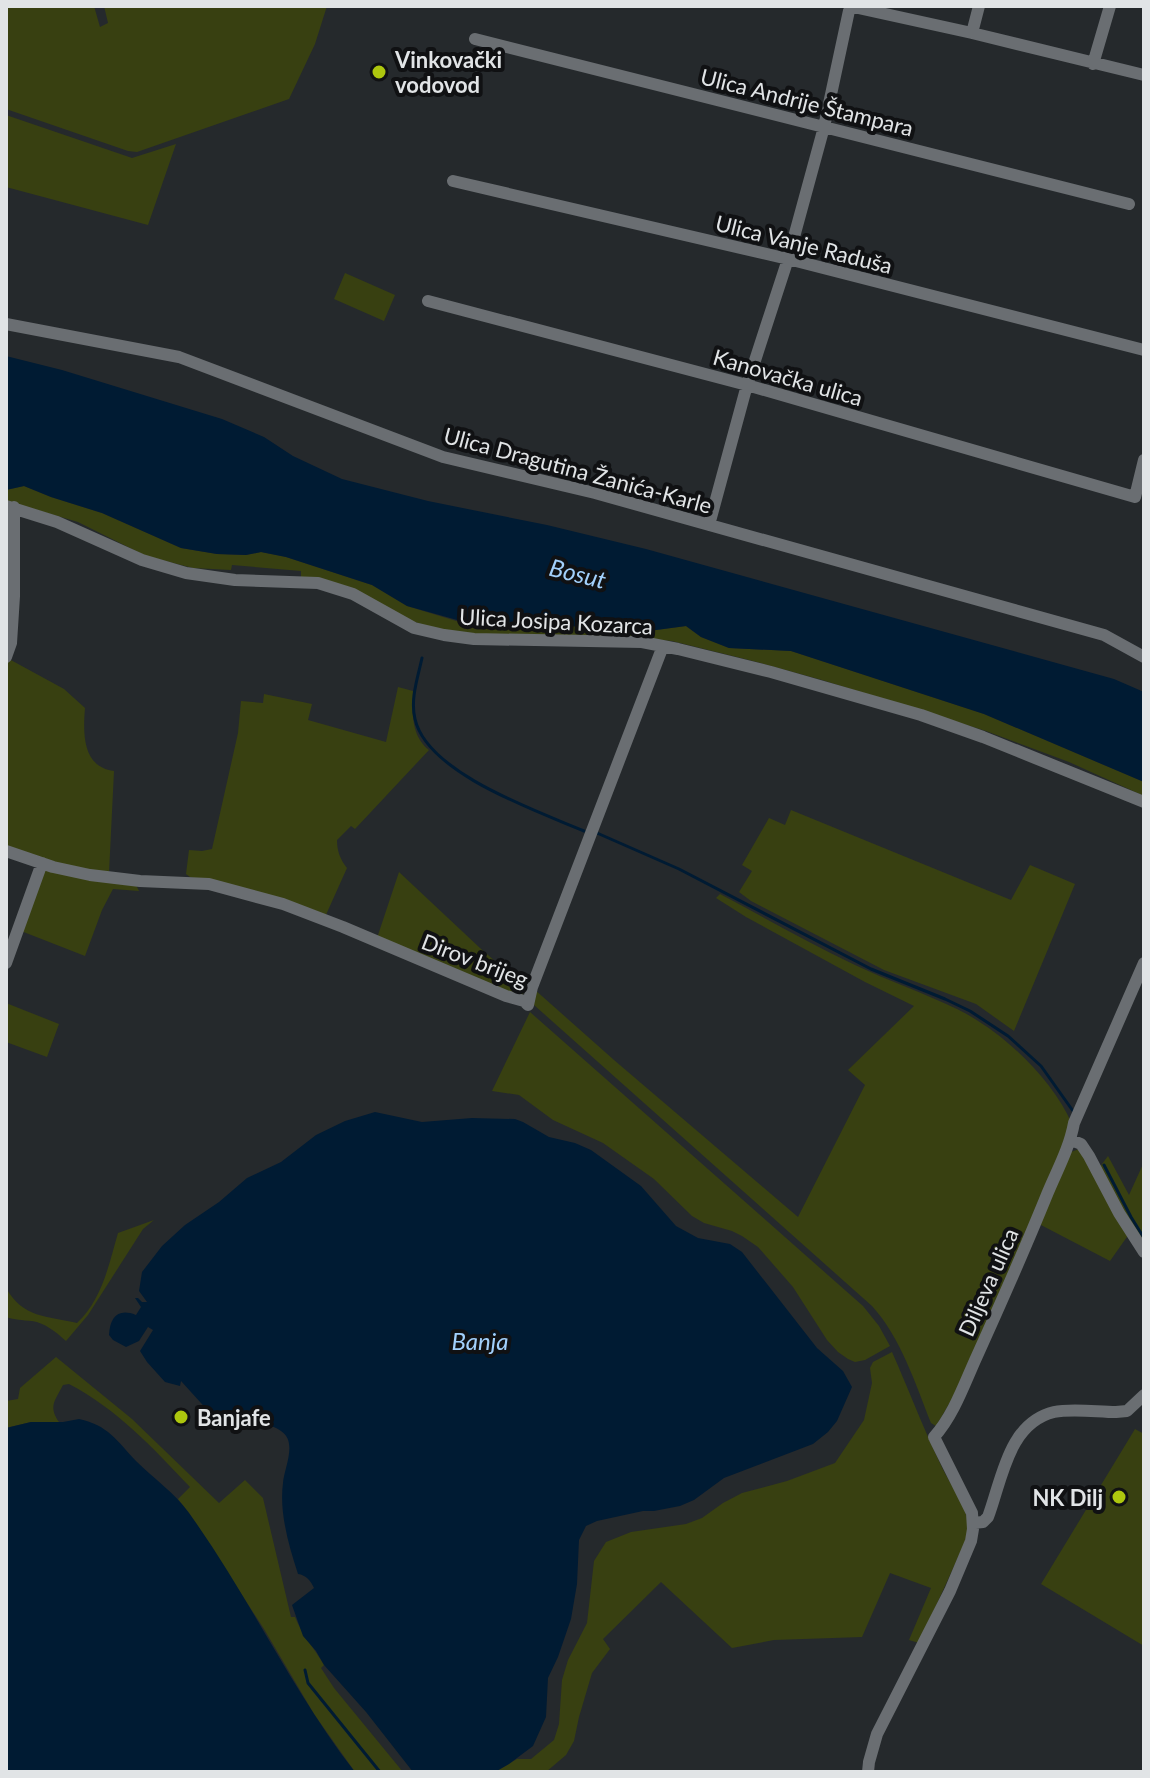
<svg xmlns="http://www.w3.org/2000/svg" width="1150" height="1778" font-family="Lato,sans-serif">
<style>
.green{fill:#384011}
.water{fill:#001b33}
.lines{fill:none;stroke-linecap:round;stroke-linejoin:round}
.stream{stroke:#001b33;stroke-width:3}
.minor{stroke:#6a6e72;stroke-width:12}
.poi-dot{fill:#adc60e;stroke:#101113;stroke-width:3}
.labels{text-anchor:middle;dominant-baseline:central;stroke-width:8;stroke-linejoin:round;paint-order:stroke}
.poi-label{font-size:22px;font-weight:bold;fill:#e1e4e6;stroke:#101113;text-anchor:start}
.street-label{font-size:22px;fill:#e1e4e6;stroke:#101113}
.water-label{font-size:24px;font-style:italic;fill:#a2d0fb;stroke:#101113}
</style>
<rect width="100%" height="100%" fill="#25292c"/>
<path class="green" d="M6,6H94L100,27L108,23L104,6H327L315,44L289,99L137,152L128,151L6,109Z
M6,115L132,158L176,144L148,225L6,187Z
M345,273L395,295L384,321L334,299Z
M24,486L51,497L102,513L181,548L217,554L246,555L261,552L286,557L372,585L407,606L463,623L475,625L490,620L522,624L656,630L686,626L701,637L729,648L791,651L984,714L1144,782V796L1069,762L986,731L822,680L757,662L672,641L627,637L490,635L446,632L412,621L301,577V571L232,565L231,570L193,568L146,556L78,522L6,501V490Z
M9,659L64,689L85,708C83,733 82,767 114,771L109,873L53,863L6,847V664Z
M398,687L413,691C412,712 411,736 429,750L355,829L351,826L337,840C337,851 340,859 347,868L325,917L190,877L186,874L189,850L202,851L212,849L238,733L241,701L263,703L264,694L312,704L308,720L386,742Z
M791,810L1011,900L1030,865L1075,884L1014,1031L976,1004L884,970L751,901L739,892L752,871L742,865L769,818L785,825Z
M44,867L136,885L139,891L113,889L102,910L85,956L21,931Z
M399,872L480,948L527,989L522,995L517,996L377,938Z
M720,894C765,918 809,943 855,965C889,981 924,993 957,1009C1002,1031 1052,1078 1072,1124L965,1377L936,1426L931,1423C915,1383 901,1338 872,1306L534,1005V989L614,1060L798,1217L865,1085L848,1070L914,1006L865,982L746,917L716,898Z
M6,1003L59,1024L47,1057L6,1042Z
M530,1012L863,1306L879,1326L890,1346L865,1360L855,1362L848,1359L838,1352L827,1340L793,1287L758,1247L742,1236L732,1231L704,1223L692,1216L654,1179L603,1143L553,1120L519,1095L492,1091Z
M1079,1149L1129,1234L1110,1261L1039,1224L1071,1152Z
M1108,1156L1129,1195L1144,1162V1246L1099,1168Z
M154,1220L143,1229L88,1315L66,1341C56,1332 45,1323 32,1321C22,1320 15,1320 6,1317V1288C23,1318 47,1316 77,1323C102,1300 109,1264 118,1233Z
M892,1352C908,1388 922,1425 939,1461C947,1480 961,1497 967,1517C969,1525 967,1534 965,1542L919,1643L909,1640L931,1588L890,1573L862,1637L774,1640L732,1648L661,1582L603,1639L610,1649L592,1673L579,1717L574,1741L566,1755L546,1772H495L517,1759H531L554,1740L559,1724L562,1680L568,1660L587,1623L594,1561L606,1542L631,1532L686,1524L702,1518L723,1503L742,1493L787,1481L835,1463L864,1420L872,1383L870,1368L873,1362Z
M56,1357L132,1419L219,1503L245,1480L263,1498L291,1617H295C302,1635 314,1648 324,1665L321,1668L334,1688L403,1772H355L314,1714L264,1629L189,1513L178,1499L190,1487C153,1448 117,1409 69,1384L63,1385C55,1401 48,1406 59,1422H31L6,1428V1401L18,1399L20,1388Z
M1135,1429L1144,1434V1646L1041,1584Z"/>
<path class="water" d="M6,356L62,370L222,419L264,437L293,456L342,479L428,501L547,525L646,549L1114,679L1144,692V782L984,714L791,651L729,648L701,637L686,626L656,630L522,624L490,620L475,625L407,606L372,585L286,557L261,552L246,555L217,554L181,548L102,513L51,497L24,486L6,490Z
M375,1112L422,1122L472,1118L515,1119L523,1122L549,1137L575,1143L591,1150L641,1186L676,1226L698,1238L730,1244L742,1252L817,1348L843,1371L852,1387L837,1421L828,1432L813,1444L724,1478L694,1500L680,1506L654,1511H643L597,1521L586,1526L579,1540L577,1584L571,1619L558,1657L548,1678L546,1717L533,1746L509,1764L495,1772H413L366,1712L324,1665L316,1651L303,1636L292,1605L314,1588C311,1581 306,1575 298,1574C289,1546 279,1513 283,1483C284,1468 298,1442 281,1431C268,1422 259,1427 245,1427C236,1427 228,1426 220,1424L181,1381L180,1386L165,1382L147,1362L140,1351L153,1330L148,1327L139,1341L126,1347L113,1340L109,1335C110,1317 118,1308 136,1315L141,1307L135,1298H138L142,1302H147L139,1291L142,1272L162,1246L185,1225L219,1202L247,1178L281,1162L316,1135L345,1121Z
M79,1419C108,1425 117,1441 136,1461C154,1479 174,1492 189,1513C249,1596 292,1691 355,1772H6V1428L31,1422H63Z"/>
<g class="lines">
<path class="stream" d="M422,658C418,677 410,699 415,719C427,773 537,811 584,831
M597,833L679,869L871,969L945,999L970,1011L1008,1036L1041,1066L1073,1111
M1104,1165L1131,1217L1144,1238
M305,1670L308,1683L380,1772"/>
<path class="minor" d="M849,6L972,33L1144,75
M972,33L979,6
M475,39L1129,204
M1093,64L1110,6
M453,181L788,259L1144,350
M428,301L747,385L1135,497L1144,460
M6,324L179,357L443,457L595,493L1104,635L1144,657
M6,506L57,522L142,560L186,573L235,580L318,583L353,594L414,628L444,635L474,639L642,642L678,649L771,672L921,715L983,737L1144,802
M709,525L747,385L788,259L824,127L850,6
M6,657L11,643L14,596V507
M6,851L53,867L90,875L140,881L209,884L283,904L343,927L506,996L524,1001L528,1005L532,987L663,646
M6,963L42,863
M1071,1140L1081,1144L1089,1156L1119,1213L1144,1252
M934,1437C954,1415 965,1382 977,1356C1001,1303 1024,1251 1046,1197C1056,1172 1069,1150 1074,1123L1144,963
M973,1523L983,1522L988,1517C1002,1480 1008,1423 1054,1412C1072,1408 1098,1412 1116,1412L1127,1411L1144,1395
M868,1772L869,1762L877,1734L950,1591L971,1541L973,1529L972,1513L935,1439"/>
</g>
<g class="poi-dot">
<circle cx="379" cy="72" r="8"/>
<circle cx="181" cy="1417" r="8"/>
<circle cx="1119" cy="1497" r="8"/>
</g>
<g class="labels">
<g class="poi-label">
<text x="395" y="59">Vinkovački<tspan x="395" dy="25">vodovod</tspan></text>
<text x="197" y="1417">Banjafe</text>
<text x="1103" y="1497" text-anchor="end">NK Dilj</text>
</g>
<g class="street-label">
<text transform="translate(807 102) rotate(14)">Ulica Andrije Štampara</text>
<text transform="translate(804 244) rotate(14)">Ulica Vanje Raduša</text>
<text transform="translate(788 377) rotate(16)">Kanovačka ulica</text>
<text transform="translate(578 470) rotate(15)">Ulica Dragutina Žanića-Karle</text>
<text transform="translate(556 621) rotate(3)">Ulica Josipa Kozarca</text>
<text transform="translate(475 960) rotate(21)">Dirov brijeg</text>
<text transform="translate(988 1282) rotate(-66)">Diljeva ulica</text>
</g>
<g class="water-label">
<text transform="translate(578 573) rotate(14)">Bosut</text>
<text x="480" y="1340">Banja</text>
</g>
</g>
<rect width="1150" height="1778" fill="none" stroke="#e1e4e6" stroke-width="16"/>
</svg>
